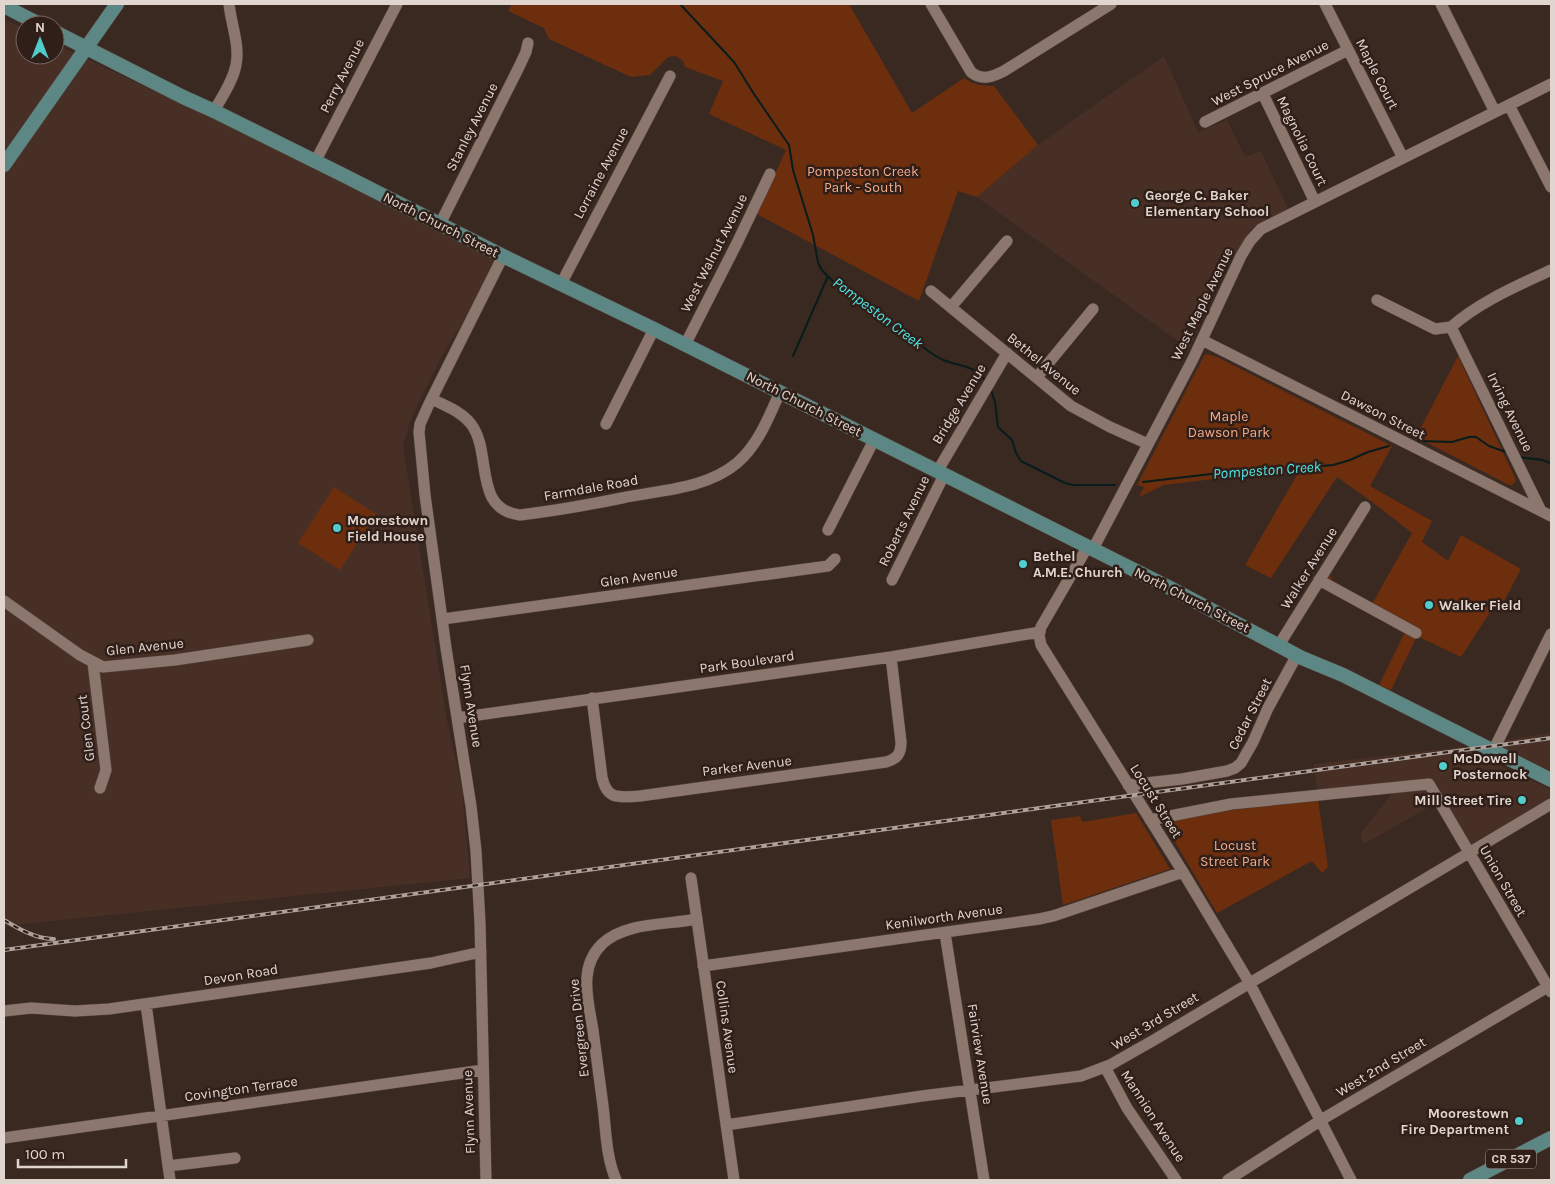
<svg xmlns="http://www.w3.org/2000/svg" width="1555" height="1184" font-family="Karla,sans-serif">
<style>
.built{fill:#472f25}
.green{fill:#6d2e0e}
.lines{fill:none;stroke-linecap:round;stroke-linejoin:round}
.stream{stroke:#081c1c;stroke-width:2}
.minor-casing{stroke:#53443d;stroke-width:12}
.major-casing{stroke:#53443d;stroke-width:15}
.minor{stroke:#8c776e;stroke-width:11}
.major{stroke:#5d8784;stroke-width:14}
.rail-casing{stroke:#aea19b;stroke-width:4}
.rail{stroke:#301f18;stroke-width:2;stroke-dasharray:5.5;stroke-linecap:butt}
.poi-dot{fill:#52cdce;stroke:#301f18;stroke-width:2}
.labels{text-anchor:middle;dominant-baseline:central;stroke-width:5;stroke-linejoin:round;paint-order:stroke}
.shield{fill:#301f18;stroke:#ac9e99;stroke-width:1}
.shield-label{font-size:12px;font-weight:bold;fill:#e1d5d0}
.street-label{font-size:14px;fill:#e1d5d0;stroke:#301f18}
.park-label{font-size:14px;fill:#f2aa8b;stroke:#301f18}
.poi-label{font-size:14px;font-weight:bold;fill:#e1d5d0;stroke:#301f18;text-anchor:start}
.water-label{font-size:15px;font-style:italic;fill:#4ee8ea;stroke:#301f18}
</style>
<rect width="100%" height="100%" fill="#3a2921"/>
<path class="built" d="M4,19L25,29V55H55V44L503,256L440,359L410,421L403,446L447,720L462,789L470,878L4,926Z
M1164,56L1198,132L1227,120L1245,157L1261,151L1288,209L1253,227L1239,250L1232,257L1221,278L1202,317L1198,329L1189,349L977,197L1038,145Z
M1551,733V771L1500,746L1504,740Z
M1462,747L1551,790V797L1471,844L1443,799L1364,844L1361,837V833L1392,793L1318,800L1314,764Z"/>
<path class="green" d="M512,4H849L912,113L964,78C973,85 982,86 994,86L1038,145L977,197L958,191L919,301L757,214L786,150L709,114L723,81L685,67L683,61L676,56L668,57L650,75L631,77L549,39L544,28L508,11Z
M1206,354L1217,357L1392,446L1370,486L1432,521L1422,542L1448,561L1461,535L1521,569L1503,603L1498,600L1461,657L1417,636L1391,690L1379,685L1405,632L1322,588L1330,575L1332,580L1372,604L1412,533L1371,501L1337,477L1271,578L1245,565L1298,473L1247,475L1164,485L1139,497L1144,487L1137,485L1204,356Z
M1458,356L1515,478L1516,481L1512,485H1509L1416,437Z
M334,487L376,514L340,570L298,543Z
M1318,800L1328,867L1322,873L1312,861L1217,913L1162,820L1208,813Z
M1136,813L1170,869L1063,905L1051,820L1080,816L1082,822Z"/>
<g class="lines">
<path class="stream" d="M680,4L734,62L754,94L789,145L793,170L813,235L818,262L821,269C847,299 883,319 915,341C924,347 932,355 943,360C958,366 978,366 986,382
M793,356L828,276
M991,390L995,402L998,427L1012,440L1016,453L1021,461L1065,483L1073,485H1115
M1418,441L1452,442L1469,437H1476L1489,446L1506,452
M1520,457C1530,460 1543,457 1551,464
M1143,482L1245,470L1298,468L1333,465L1350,460L1368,452L1389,446"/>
<defs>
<path id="minor" d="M931,4L971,72C982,81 992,77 1004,71L1111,4
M1325,4L1403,158
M1441,4L1495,112
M1263,94L1315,202
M1509,105L1551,187
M214,111C222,97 233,81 236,65C240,45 231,24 229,4
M1205,122L1348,50
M315,162L397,4
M440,224L519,67L526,52L528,43
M561,284L670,76
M931,291L1071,406L1110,427L1148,444
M1377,300L1435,329L1451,327
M951,307L1007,241
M1451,327L1541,511
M1451,327C1479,302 1517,286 1551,270
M1202,340L1551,516
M685,345L737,243L770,174
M1037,377L1093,309
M432,399C445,406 461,411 471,424C493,453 472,509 520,515C554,511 588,505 622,498C660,490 706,489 737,463C758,445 769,417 780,392
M606,424L654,329
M937,472L1007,353
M828,530L874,440
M1088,546L1041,627L1039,635L1041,645L1183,872L1249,982L1351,1180
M1093,549L1193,359L1241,256L1250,241L1261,229L1551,84
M892,580L944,475
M1319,580L1416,633
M4,601L80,655L103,667L175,660L308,640
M443,619L828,566L835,559
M1279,645L1365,507
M93,663L106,770L100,788
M592,698L602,777C607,801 620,797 640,796L886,762C897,759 901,754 901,742L891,657
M457,718L891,657L1040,632
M1493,751L1551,634
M1128,785L1182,779L1227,771L1235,768L1241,763L1253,742L1268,708L1297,655
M1150,820L1231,804L1429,784L1551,992
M691,878L734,1180
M945,933L984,1180
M703,966L1039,919L1053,916L1183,872
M146,1004L170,1180
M4,1011L31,1008L75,1011L109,1009L431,963L481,952
M1105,1067L1127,1108L1176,1180
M726,1125L922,1096L1081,1076L1110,1065L1154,1040L1551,804
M4,1138L483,1070
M168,1166L235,1158
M486,1180L480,923L476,851L471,806L446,648L425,495L419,432L420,424L429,404L503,256
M616,1180C606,1157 606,1130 603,1106C600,1083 597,1060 594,1038C592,1018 585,998 587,977C588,964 593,953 602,944C625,922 667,925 697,919
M1228,1180L1326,1117L1551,985"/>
<path id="major" d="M4,6L41,25
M55,32L183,97L214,111L341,174L503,256L654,329L1172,589L1302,658L1343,675L1551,780
M4,165L117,4
M1470,1180L1551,1138"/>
</defs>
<use href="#minor" class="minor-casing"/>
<use href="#major" class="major-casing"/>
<use href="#minor" class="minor"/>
<use href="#major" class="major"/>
<defs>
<path id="rail" d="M4,920C19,929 36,939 54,939
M4,950L1551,738"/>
</defs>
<use href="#rail" class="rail-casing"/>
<use href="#rail" class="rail"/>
</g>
<g class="poi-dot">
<circle cx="1135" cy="203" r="5"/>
<circle cx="337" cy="528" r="5"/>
<circle cx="1023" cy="564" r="5"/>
<circle cx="1429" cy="605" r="5"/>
<circle cx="1443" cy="766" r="5"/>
<circle cx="1522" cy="800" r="5"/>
<circle cx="1519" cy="1121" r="5"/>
</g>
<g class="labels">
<rect class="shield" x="1486" y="1149.5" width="50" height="19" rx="4"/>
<g class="shield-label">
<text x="1511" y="1159">CR 537</text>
</g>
<g class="street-label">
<text transform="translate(1270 73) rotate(-27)">West Spruce Avenue</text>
<text transform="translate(1377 74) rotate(63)">Maple Court</text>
<text transform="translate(342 76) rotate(-63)">Perry Avenue</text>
<text transform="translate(472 127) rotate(-63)">Stanley Avenue</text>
<text transform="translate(1302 141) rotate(64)">Magnolia Court</text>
<text transform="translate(601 173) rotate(-62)">Lorraine Avenue</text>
<text transform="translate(441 225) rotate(27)">North Church Street</text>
<text transform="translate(714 253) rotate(-63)">West Walnut Avenue</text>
<text transform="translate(1202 304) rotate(-64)">West Maple Avenue</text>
<text transform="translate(1044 364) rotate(39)">Bethel Avenue</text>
<text transform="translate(804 404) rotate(27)">North Church Street</text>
<text transform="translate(959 404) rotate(-59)">Bridge Avenue</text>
<text transform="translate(1510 412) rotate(64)">Irving Avenue</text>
<text transform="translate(1383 415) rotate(27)">Dawson Street</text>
<text transform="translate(591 488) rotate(-10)">Farmdale Road</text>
<text transform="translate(904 521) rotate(-64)">Roberts Avenue</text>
<text transform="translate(1309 568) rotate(-58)">Walker Avenue</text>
<text transform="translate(639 577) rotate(-8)">Glen Avenue</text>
<text transform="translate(1192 600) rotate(27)">North Church Street</text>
<text transform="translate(145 647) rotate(-6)">Glen Avenue</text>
<text transform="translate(747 662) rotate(-8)">Park Boulevard</text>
<text transform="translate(471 706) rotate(81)">Flynn Avenue</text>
<text transform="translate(1250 714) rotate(-63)">Cedar Street</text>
<text transform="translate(86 728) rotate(-97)">Glen Court</text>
<text transform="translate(747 766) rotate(-7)">Parker Avenue</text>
<text transform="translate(1156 801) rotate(58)">Locust Street</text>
<text transform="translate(1503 881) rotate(60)">Union Street</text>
<text transform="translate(944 917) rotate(-8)">Kenilworth Avenue</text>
<text transform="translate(241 975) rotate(-9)">Devon Road</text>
<text transform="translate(1155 1021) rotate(-31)">West 3rd Street</text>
<text transform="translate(727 1027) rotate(82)">Collins Avenue</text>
<text transform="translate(579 1028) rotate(-96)">Evergreen Drive</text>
<text transform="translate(980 1054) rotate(81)">Fairview Avenue</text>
<text transform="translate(1381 1067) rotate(-31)">West 2nd Street</text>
<text transform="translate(241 1089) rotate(-8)">Covington Terrace</text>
<text transform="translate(469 1112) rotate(-92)">Flynn Avenue</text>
<text transform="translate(1153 1116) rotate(57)">Mannion Avenue</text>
</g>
<g class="park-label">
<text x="863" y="171">Pompeston Creek<tspan x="863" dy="16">Park - South</tspan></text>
<text x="1229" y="416">Maple<tspan x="1229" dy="16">Dawson Park</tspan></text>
<text x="1235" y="845">Locust<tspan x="1235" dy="16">Street Park</tspan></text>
</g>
<g class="poi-label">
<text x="1145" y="195">George C. Baker<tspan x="1145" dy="16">Elementary School</tspan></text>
<text x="347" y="520">Moorestown<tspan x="347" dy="16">Field House</tspan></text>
<text x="1033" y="556">Bethel<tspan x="1033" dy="16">A.M.E. Church</tspan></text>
<text x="1439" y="605">Walker Field</text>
<text x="1453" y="758">McDowell<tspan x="1453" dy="16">Posternock</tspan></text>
<text x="1512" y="800" text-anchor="end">Mill Street Tire</text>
<text x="1509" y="1113" text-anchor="end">Moorestown<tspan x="1509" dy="16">Fire Department</tspan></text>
</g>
<g class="water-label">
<text transform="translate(878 313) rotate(37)">Pompeston Creek</text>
<text transform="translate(1267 470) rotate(-4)">Pompeston Creek</text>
</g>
</g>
<rect width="1555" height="1184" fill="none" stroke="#e1d5d0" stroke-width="10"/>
<g transform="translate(40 40)"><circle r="24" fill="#301f18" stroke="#776862"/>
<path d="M0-4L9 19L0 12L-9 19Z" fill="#52cdce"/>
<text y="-8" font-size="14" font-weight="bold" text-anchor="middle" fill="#e1d5d0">N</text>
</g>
<path d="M18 1159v8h108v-8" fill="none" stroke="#e1d5d0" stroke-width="2.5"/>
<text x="25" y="1159" font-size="15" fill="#e1d5d0" stroke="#301f18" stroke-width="4" paint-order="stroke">100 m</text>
</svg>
